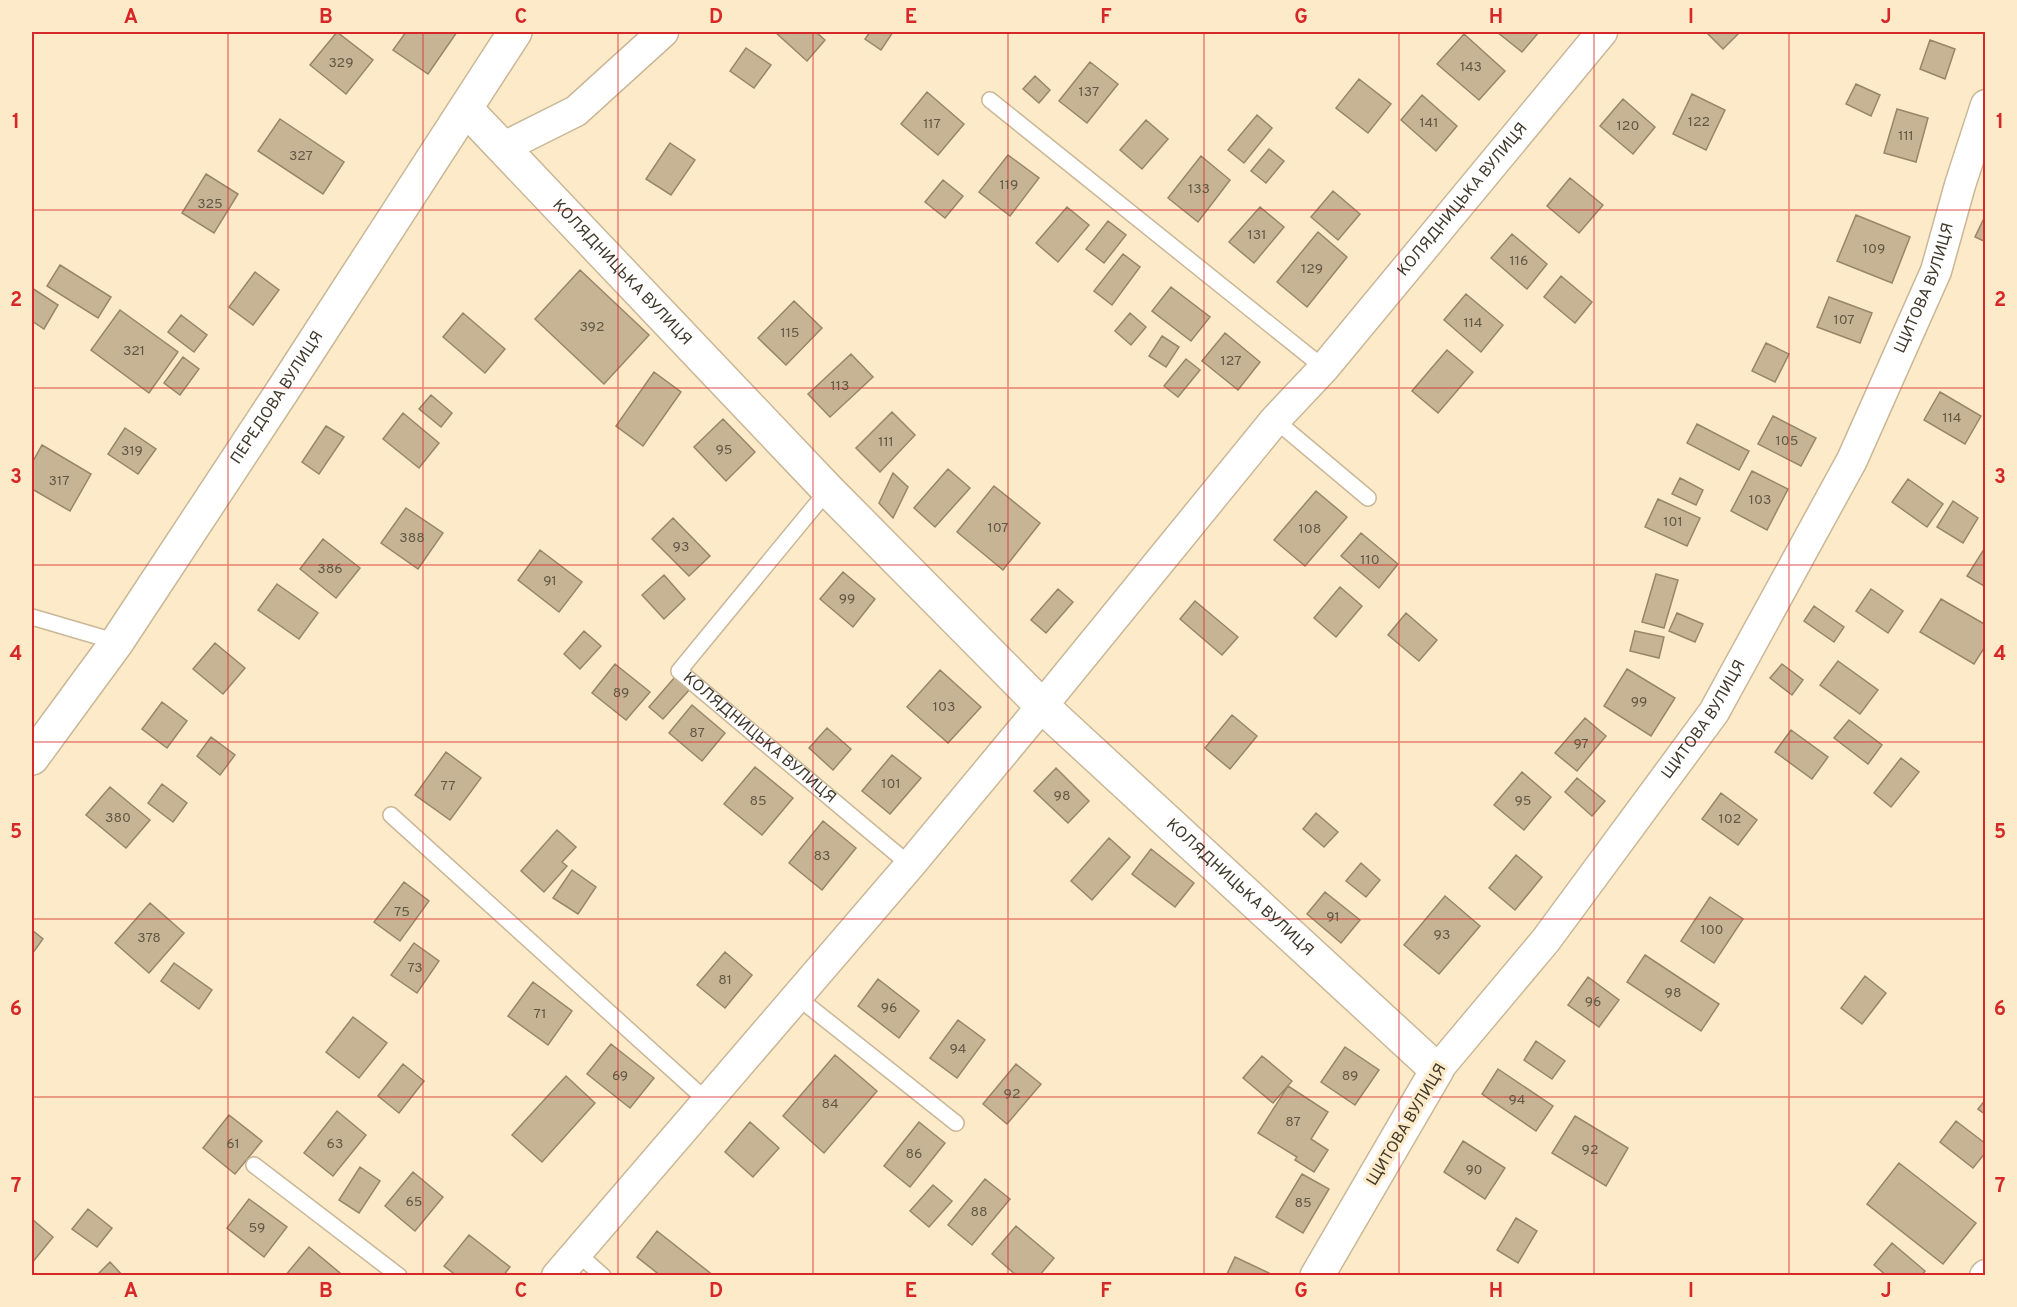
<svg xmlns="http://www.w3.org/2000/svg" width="2017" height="1307" font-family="Overpass,sans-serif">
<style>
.building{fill:#c7b494;stroke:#988667;stroke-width:1.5}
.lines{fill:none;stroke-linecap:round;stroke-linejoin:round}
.lane-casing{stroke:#cab797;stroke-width:18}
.street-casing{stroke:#cab797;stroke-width:33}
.secondary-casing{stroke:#cab797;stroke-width:36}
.lane{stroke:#fff;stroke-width:15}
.street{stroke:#fff;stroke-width:30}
.secondary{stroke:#fff;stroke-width:33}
.grid{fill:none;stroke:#d62828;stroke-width:1.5;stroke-opacity:0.55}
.labels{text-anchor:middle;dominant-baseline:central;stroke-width:6;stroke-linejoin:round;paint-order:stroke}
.number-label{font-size:14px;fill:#625845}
.street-label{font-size:16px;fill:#40392b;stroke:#fdeac8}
.neatline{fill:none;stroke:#d62828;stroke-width:2}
.grid-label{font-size:20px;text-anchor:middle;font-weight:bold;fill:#d62828}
</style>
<rect width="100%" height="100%" fill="#fdeac8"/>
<path class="building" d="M337,32L373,60L346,94L310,65Z
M406,32H457L428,74L393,50Z
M775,32H816L825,40L807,61Z
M870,32H893L881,50L865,39Z
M1497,32H1539L1522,52Z
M1706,32H1740L1723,49Z
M1464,34L1505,71L1479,100L1437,64Z
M1930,40L1955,49L1945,79L1920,69Z
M746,48L771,65L754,88L730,71Z
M1090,62L1118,84L1087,123L1059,101Z
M1035,76L1050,90L1039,103L1023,89Z
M1359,79L1391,104L1368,133L1336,108Z
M1856,84L1880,95L1871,116L1846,104Z
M927,92L964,124L938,155L901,124Z
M1692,94L1725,110L1706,150L1673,134Z
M1422,95L1457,126L1436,151L1401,120Z
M1623,99L1655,127L1633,154L1600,126Z
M1897,109L1928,118L1916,162L1884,153Z
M1257,115L1272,128L1244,163L1228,150Z
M280,119L344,162L323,194L258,151Z
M1146,120L1168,139L1142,169L1120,150Z
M670,143L695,160L671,195L646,179Z
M1269,149L1284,161L1266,183L1251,171Z
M1008,155L1039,178L1010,216L979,192Z
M1201,156L1230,180L1198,222L1168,198Z
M206,174L238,194L214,233L182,213Z
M1570,178L1603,205L1579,233L1547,206Z
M943,180L963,196L945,218L925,202Z
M1333,191L1360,214L1338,240L1311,217Z
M1067,207L1089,225L1058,262L1036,243Z
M1260,207L1284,227L1254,263L1229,242Z
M1986,214V242L1975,237Z
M1856,215L1910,237L1892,283L1837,261Z
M1108,221L1126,235L1104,263L1086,249Z
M1318,232L1347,257L1307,307L1277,282Z
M1512,234L1547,264L1527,289L1491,258Z
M1123,254L1140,267L1112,305L1094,291Z
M60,265L111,297L98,318L47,286Z
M580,270L649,335L604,384L535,319Z
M255,272L279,290L253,325L229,307Z
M1561,276L1592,302L1575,323L1544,297Z
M1171,287L1210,317L1191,341L1152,311Z
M32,288L58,305L44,329L32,321Z
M1466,294L1503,325L1481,352L1444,320Z
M1829,297L1872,313L1860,343L1817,327Z
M794,301L822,328L786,365L758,338Z
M120,310L178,352L149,393L91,350Z
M463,313L505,349L485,373L443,337Z
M1130,313L1146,327L1131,345L1115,331Z
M181,315L207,335L194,352L168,332Z
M1225,333L1260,362L1238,390L1202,361Z
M1162,336L1179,347L1166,367L1149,356Z
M1766,343L1789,354L1775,382L1752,371Z
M1447,350L1473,372L1438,413L1412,391Z
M851,354L873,377L830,417L808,394Z
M183,357L199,369L180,395L164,383Z
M1186,359L1200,370L1178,397L1164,386Z
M654,372L681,392L643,446L616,426Z
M1940,392L1981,416L1965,444L1924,420Z
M431,395L452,413L441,427L419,409Z
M892,412L915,435L880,472L856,448Z
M403,413L439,443L419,468L383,439Z
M1773,416L1816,438L1801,466L1758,444Z
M723,419L755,452L726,481L694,447Z
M1697,424L1749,451L1739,470L1687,443Z
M326,426L344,437L319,474L302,462Z
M125,428L156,449L138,474L108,454Z
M42,445L91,474L70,511L32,489V463Z
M948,469L970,488L935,527L914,508Z
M1752,471L1788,489L1767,530L1731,511Z
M893,473L908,487L893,518L879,503Z
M1680,478L1703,490L1696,505L1672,494Z
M1908,479L1943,504L1927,527L1892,502Z
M994,486L1040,523L1003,570L957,532Z
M1316,491L1347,517L1305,566L1274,540Z
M1658,499L1700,518L1687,546L1645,527Z
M1953,501L1978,518L1963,543L1937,527Z
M406,508L443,533L418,569L381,543Z
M673,518L710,556L689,576L652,539Z
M1361,533L1398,564L1379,588L1341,556Z
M323,539L360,568L336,598L300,569Z
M1986,546V583L1984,586L1967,576Z
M540,550L582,582L559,612L518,580Z
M843,572L875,599L853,627L820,599Z
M1656,574L1678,580L1664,628L1642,622Z
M664,575L685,599L664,619L642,595Z
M277,584L318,613L299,639L258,610Z
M1340,587L1362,606L1336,637L1314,618Z
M1058,589L1073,602L1046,633L1031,620Z
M1871,589L1903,611L1888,633L1856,611Z
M1941,599L1986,625V645L1974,664L1920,632Z
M1195,601L1238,637L1222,655L1180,619Z
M1814,606L1844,627L1834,642L1804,621Z
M1406,613L1437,640L1419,661L1388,635Z
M1677,613L1703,624L1695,642L1669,631Z
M584,631L601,646L580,669L564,654Z
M1635,631L1664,637L1659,658L1630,651Z
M215,643L245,668L223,694L193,669Z
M1838,661L1878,690L1860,714L1820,685Z
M615,664L650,692L626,720L592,693Z
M1782,664L1803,680L1792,695L1770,678Z
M1627,669L1675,698L1651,736L1604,706Z
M940,670L981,707L948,743L907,707Z
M675,677L690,689L663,719L649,707Z
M162,702L187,721L167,748L142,729Z
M692,705L725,733L702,761L669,733Z
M1232,715L1257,736L1230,769L1205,748Z
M1585,718L1606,736L1577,771L1555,753Z
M1849,720L1882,745L1868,764L1834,738Z
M827,728L851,749L833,770L809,748Z
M1791,730L1828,757L1812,779L1775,752Z
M211,737L235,755L220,775L197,756Z
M446,752L481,778L450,820L415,795Z
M892,755L921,778L890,814L862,791Z
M1901,758L1919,772L1891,807L1874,793Z
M755,767L793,798L762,835L724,804Z
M1056,768L1089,801L1068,823L1034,791Z
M1522,772L1551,797L1524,830L1494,805Z
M1577,778L1605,801L1592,816L1565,792Z
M162,784L187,803L173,822L148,803Z
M110,787L150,820L126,848L86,815Z
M1721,793L1757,820L1738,845L1702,819Z
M1316,813L1338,832L1324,847L1303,829Z
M823,821L856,848L822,890L789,863Z
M557,830L576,847L562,862L567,866L544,892L521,871Z
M1109,838L1130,857L1092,900L1071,881Z
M1151,849L1194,883L1175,907L1132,874Z
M1516,855L1542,877L1515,910L1489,888Z
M1361,863L1380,880L1366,897L1346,881Z
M572,870L596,887L578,914L553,898Z
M404,882L429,901L400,941L374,922Z
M1325,892L1360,920L1341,943L1307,914Z
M1445,896L1480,926L1439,974L1404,945Z
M1710,897L1743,919L1714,963L1681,941Z
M150,903L184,933L149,973L115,943Z
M32,930L43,939L32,954Z
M414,943L439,961L417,993L391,975Z
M725,952L752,975L725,1008L697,985Z
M1645,955L1719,1004L1701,1031L1627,982Z
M174,963L212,990L199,1009L161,981Z
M1865,976L1886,993L1862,1024L1841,1008Z
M1588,977L1619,1000L1599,1027L1568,1005Z
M878,979L919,1011L899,1038L858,1006Z
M533,982L572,1011L548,1045L508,1016Z
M353,1017L387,1043L359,1078L326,1052Z
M958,1020L985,1040L957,1078L930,1058Z
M1536,1041L1565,1061L1552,1079L1524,1060Z
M611,1044L654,1078L630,1108L587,1074Z
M1345,1047L1379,1070L1355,1105L1321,1082Z
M835,1055L877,1091L824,1153L783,1116Z
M1262,1056L1292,1081L1273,1103L1243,1078Z
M403,1064L424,1081L399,1113L378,1096Z
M1016,1064L1041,1084L1007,1124L983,1104Z
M1498,1069L1553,1106L1536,1131L1482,1094Z
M566,1076L595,1103L542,1162L512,1135Z
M1288,1086L1328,1112L1311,1139L1328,1150L1314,1172L1295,1160L1297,1157L1258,1133Z
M1986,1099V1115L1978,1109Z
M337,1111L366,1135L333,1176L304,1153Z
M229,1115L262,1141L235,1174L203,1148Z
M1575,1116L1628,1148L1606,1186L1552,1153Z
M1956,1121L1986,1144V1152L1973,1168L1940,1142Z
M750,1122L779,1148L753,1177L725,1152Z
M919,1122L945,1143L910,1187L884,1166Z
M1463,1141L1505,1168L1485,1199L1444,1172Z
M1899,1163L1976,1223L1943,1264L1867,1204Z
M360,1167L380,1181L359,1213L339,1200Z
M413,1172L443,1197L415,1231L385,1206Z
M1302,1174L1329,1189L1303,1233L1276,1217Z
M985,1179L1010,1199L972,1245L948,1225Z
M933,1185L952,1201L929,1227L910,1211Z
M249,1199L287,1227L264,1257L227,1228Z
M88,1209L112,1228L97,1247L72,1229Z
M1516,1218L1537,1231L1518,1263L1497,1250Z
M32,1219L53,1237L32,1263Z
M1016,1226L1054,1258L1039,1276H1017L992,1254Z
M657,1231L714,1276H661L637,1257Z
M469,1235L510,1267L503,1276H457L444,1266Z
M1892,1243L1925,1271L1921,1276H1887L1874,1265Z
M309,1247L340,1273L338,1276H285Z
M1235,1257L1271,1274L1270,1276H1226Z
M110,1262L123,1276H96Z"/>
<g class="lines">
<defs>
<g id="lane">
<path d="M990,100L1324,368"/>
<path d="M1275,420L1368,498"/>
<path id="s1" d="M828,490L679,671L910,865"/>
<path d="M32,617L117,642"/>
<path d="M391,815L707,1101"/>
<path d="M796,996L956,1123"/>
<path d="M254,1165L399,1276"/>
<path d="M576,1252L603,1276"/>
</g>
<g id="street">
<path d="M502,148L576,111L663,32"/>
<path id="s2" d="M1437,1070L1546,940L1714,712L1852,460L1936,271L1960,185L1986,105"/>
<path id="s3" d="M557,1276L910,865L1042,706L1275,420L1324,368L1602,32"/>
<path d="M1985,1276L1986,1275"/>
</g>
<g id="secondary">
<path id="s4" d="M466,109L828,490L1042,706L1437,1070L1317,1276"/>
<path id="s5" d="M32,758L117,642L285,387L515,32"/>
</g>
</defs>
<use href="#lane" class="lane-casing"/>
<use href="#street" class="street-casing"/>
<use href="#secondary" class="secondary-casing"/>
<use href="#lane" class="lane"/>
<use href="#street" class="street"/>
<use href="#secondary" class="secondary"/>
</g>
<path class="grid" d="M228,32V1276M423,32V1276M618,32V1276M813,32V1276M1008,32V1276M1204,32V1276M1399,32V1276M1594,32V1276M1789,32V1276M32,210H1986M32,388H1986M32,565H1986M32,742H1986M32,919H1986M32,1097H1986"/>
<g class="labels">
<g class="number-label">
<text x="341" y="63">329</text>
<text x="1471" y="67">143</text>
<text x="1089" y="92">137</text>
<text x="1699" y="122">122</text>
<text x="1429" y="123">141</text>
<text x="932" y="124">117</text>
<text x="1628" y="126">120</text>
<text x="1906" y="136">111</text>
<text x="301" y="156">327</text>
<text x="1009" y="185">119</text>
<text x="1199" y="189">133</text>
<text x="210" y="204">325</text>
<text x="1257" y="235">131</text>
<text x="1874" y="249">109</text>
<text x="1519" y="261">116</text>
<text x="1312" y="269">129</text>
<text x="1844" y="320">107</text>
<text x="1473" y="323">114</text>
<text x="592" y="327">392</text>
<text x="790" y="333">115</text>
<text x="134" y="351">321</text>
<text x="1231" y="361">127</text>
<text x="840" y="386">113</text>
<text x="1952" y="418">114</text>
<text x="1787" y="441">105</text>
<text x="886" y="442">111</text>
<text x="724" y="450">95</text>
<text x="132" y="451">319</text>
<text x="59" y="481">317</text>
<text x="1760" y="500">103</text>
<text x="1673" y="522">101</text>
<text x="998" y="528">107</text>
<text x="1310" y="529">108</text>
<text x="412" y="538">388</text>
<text x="681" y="547">93</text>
<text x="1370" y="560">110</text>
<text x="330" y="569">386</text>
<text x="550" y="581">91</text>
<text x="847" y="599">99</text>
<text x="621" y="693">89</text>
<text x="1639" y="702">99</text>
<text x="944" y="707">103</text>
<text x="697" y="733">87</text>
<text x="1581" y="744">97</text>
<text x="891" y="784">101</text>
<text x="448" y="786">77</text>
<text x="1062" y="796">98</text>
<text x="758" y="801">85</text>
<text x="1523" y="801">95</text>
<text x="118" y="818">380</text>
<text x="1730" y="819">102</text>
<text x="822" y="856">83</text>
<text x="402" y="912">75</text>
<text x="1333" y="917">91</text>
<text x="1712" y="930">100</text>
<text x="1442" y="935">93</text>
<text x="149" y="938">378</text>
<text x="415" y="968">73</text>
<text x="725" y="980">81</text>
<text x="1673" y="993">98</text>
<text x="1593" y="1002">96</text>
<text x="889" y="1008">96</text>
<text x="540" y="1014">71</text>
<text x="958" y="1049">94</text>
<text x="620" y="1076">69</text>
<text x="1350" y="1076">89</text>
<text x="1012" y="1094">92</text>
<text x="1517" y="1100">94</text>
<text x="830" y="1104">84</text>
<text x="1293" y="1122">87</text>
<text x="233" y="1144">61</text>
<text x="335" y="1144">63</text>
<text x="1590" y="1150">92</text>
<text x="914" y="1154">86</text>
<text x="1474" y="1170">90</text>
<text x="414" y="1202">65</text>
<text x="1303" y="1203">85</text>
<text x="979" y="1212">88</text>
<text x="257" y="1228">59</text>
</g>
<g class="street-label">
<text stroke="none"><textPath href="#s3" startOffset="1407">КОЛЯДНИЦЬКА ВУЛИЦЯ</textPath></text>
<text stroke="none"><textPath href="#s4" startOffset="226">КОЛЯДНИЦЬКА ВУЛИЦЯ</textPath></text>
<text stroke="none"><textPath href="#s2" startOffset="927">ЩИТОВА ВУЛИЦЯ</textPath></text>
<text stroke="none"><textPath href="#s5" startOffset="436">ПЕРЕДОВА ВУЛИЦЯ</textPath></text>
<text stroke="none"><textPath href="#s2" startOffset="441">ЩИТОВА ВУЛИЦЯ</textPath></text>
<text stroke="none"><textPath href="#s1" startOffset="339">КОЛЯДНИЦЬКА ВУЛИЦЯ</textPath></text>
<text stroke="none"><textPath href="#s4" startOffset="1098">КОЛЯДНИЦЬКА ВУЛИЦЯ</textPath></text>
<text transform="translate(1407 1125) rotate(-59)">ЩИТОВА ВУЛИЦЯ</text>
</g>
</g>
<rect width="2017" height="1307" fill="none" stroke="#fdeac8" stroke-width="66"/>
<rect x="33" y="33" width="1951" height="1241" class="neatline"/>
<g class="grid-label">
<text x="131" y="23">A</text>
<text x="326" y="23">B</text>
<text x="521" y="23">C</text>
<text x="716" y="23">D</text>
<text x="911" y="23">E</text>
<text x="1106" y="23">F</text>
<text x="1301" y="23">G</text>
<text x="1496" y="23">H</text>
<text x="1691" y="23">I</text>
<text x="1886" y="23">J</text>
<text x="16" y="128">1</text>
<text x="2000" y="128">1</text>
<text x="16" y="306">2</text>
<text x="2000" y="306">2</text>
<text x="16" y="483">3</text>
<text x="2000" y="483">3</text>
<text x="16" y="660">4</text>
<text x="2000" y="660">4</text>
<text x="16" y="838">5</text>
<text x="2000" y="838">5</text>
<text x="16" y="1015">6</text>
<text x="2000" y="1015">6</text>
<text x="16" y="1192">7</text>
<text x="2000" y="1192">7</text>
<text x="131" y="1297">A</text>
<text x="326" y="1297">B</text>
<text x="521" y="1297">C</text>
<text x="716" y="1297">D</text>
<text x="911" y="1297">E</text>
<text x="1106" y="1297">F</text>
<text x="1301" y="1297">G</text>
<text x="1496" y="1297">H</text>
<text x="1691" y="1297">I</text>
<text x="1886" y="1297">J</text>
</g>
</svg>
